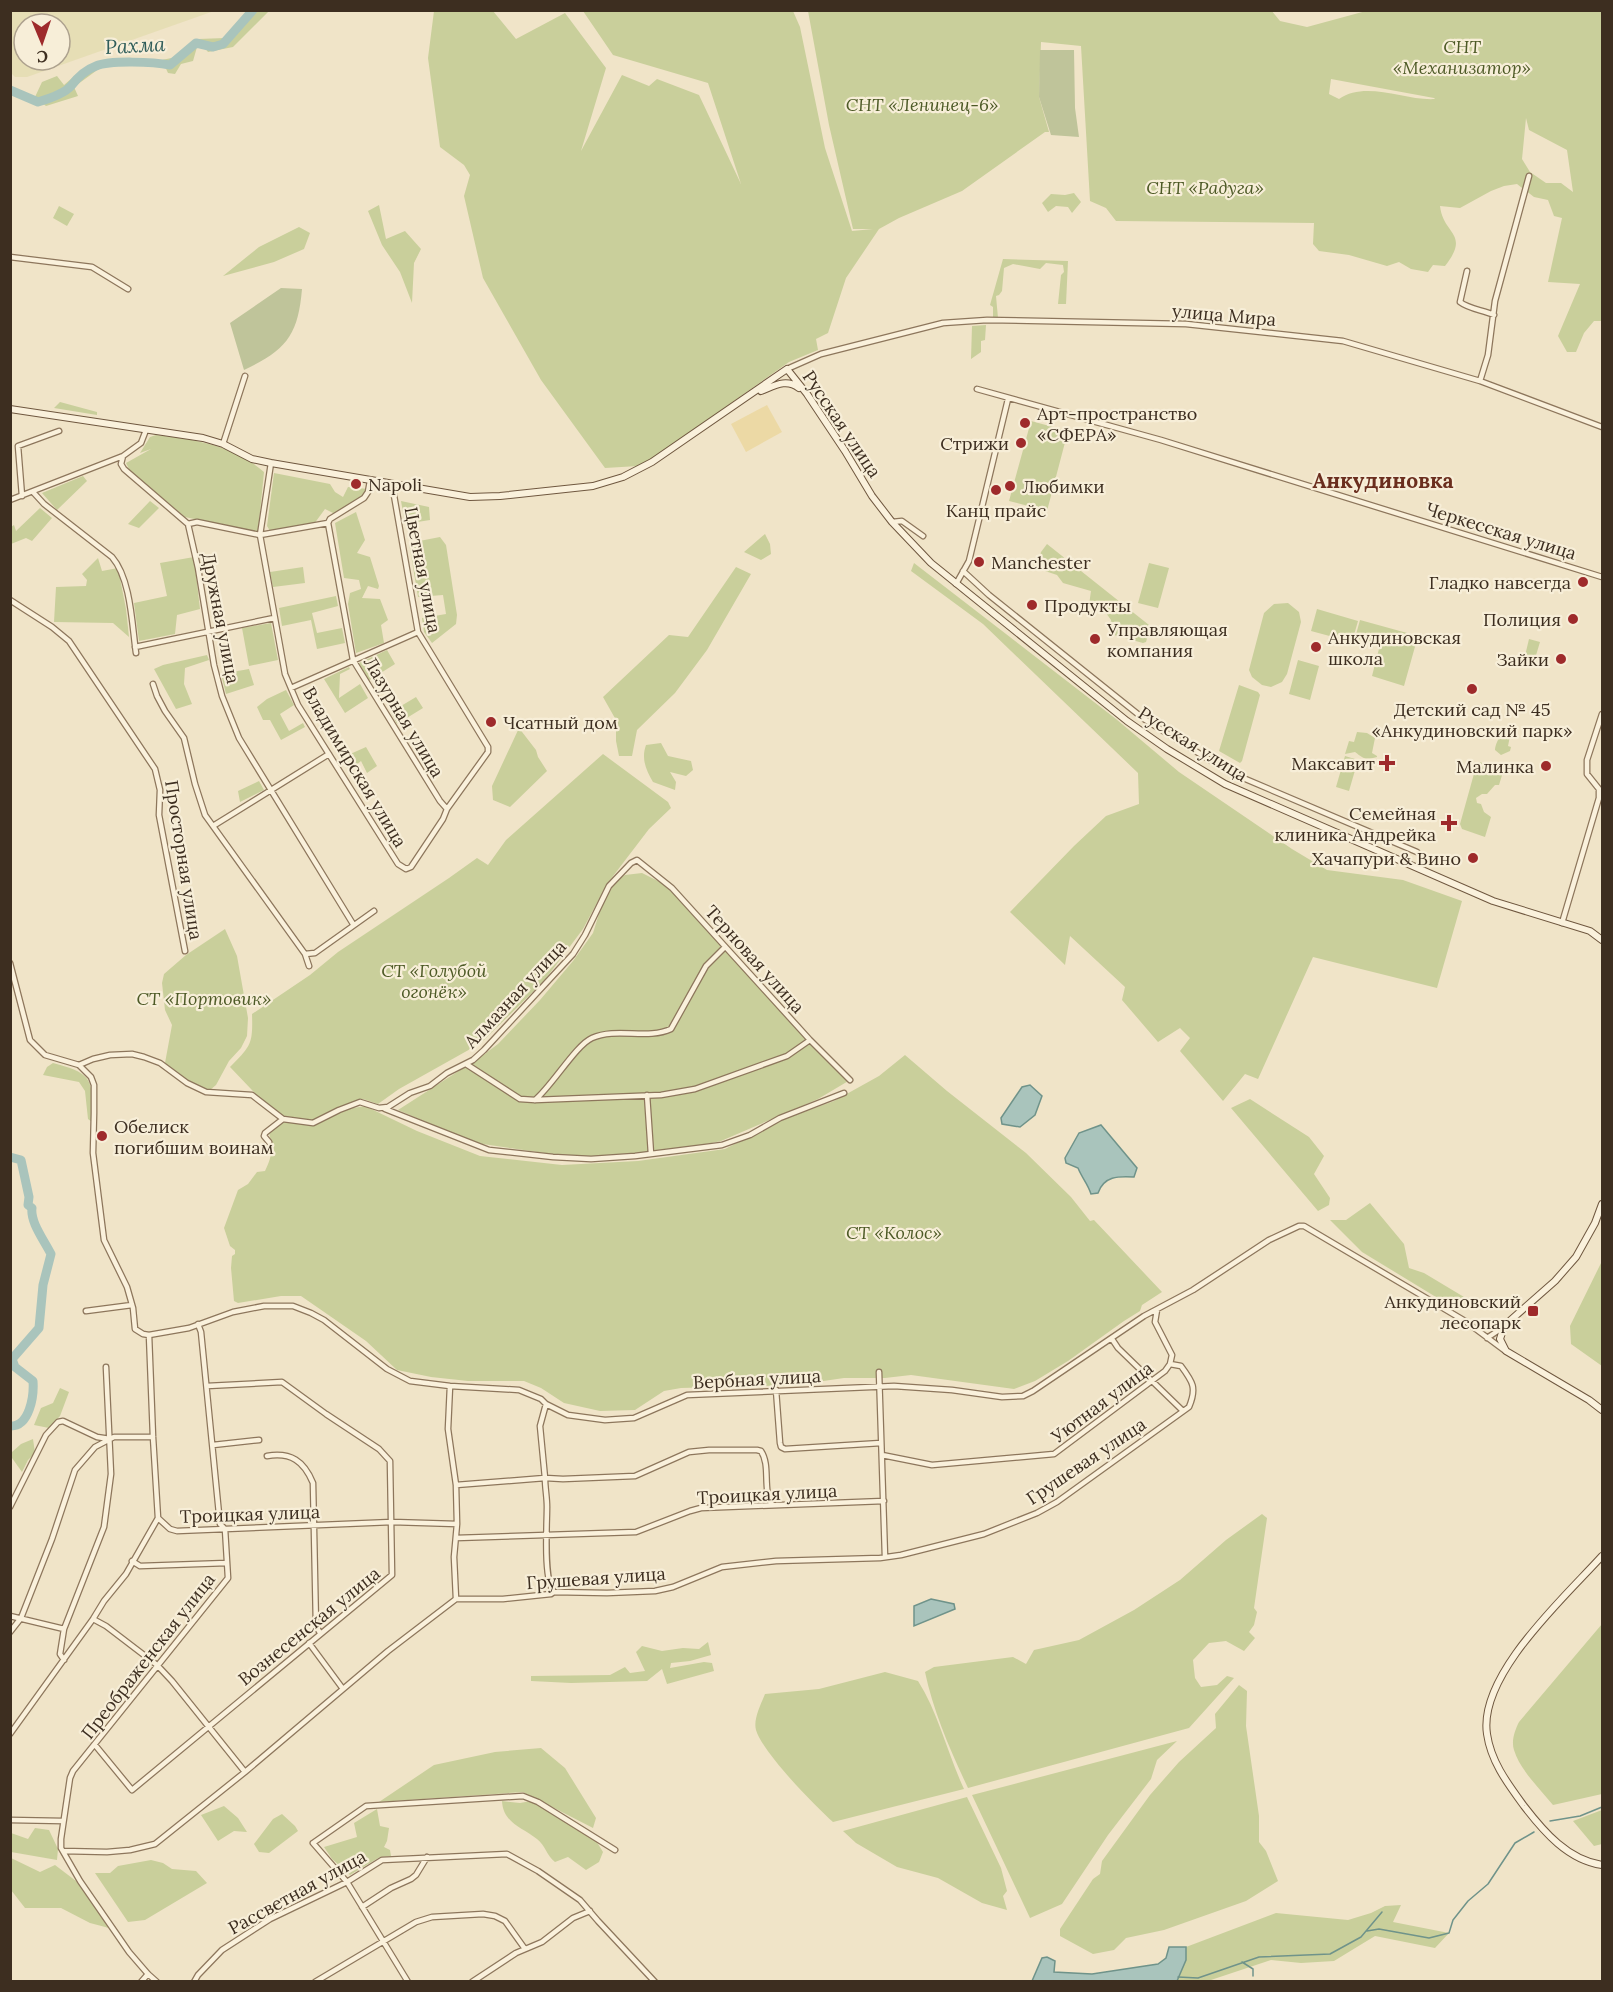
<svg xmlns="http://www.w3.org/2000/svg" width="1613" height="1992" font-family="Lora,serif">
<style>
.farmland{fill:#e6deb5;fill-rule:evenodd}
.green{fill:#c9cf9b;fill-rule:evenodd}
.sand{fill:#ecd9a5}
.cemetery{fill:#bfc49a}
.water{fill:#a9c4bc;stroke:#6f938a;stroke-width:1.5}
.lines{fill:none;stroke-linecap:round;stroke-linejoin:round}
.stream{stroke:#6f938a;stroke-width:1.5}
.river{stroke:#a9c4bc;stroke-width:9}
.street-casing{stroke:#8d765c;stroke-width:7}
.secondary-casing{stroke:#6f573f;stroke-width:8}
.street{stroke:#faf1dc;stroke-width:4.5}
.secondary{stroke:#faf1dc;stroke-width:6}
.poi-dot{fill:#9e2a2b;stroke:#f7eed8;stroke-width:2}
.labels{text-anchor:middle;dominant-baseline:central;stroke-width:4.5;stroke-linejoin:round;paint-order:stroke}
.park-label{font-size:18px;font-style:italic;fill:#4d5a26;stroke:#f7eed8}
.street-label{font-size:18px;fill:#3d2e20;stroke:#f7eed8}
.poi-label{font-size:18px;fill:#3d2e20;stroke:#f7eed8;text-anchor:start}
.water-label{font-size:20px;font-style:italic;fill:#2f5d5a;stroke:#f7eed8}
.quarter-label{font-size:21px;font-weight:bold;fill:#6b2e1e;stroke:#f7eed8}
</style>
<rect width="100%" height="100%" fill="#f0e4c8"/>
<path class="farmland" d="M10,11L11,10L214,11L27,77H15L11,73ZM24,24H60V60H24Z"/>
<path class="green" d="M1271,10L1280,21L1307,27L1366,11H1602V321H1594L1584,333L1576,352H1567L1558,336L1580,284L1548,282L1562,218L1554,216L1548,200L1534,197L1517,184L1504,186L1491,191L1460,208L1440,206C1443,235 1471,233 1445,266L1433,265L1428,272L1411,269L1399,262L1387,266L1349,255L1319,251L1313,244L1314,223L1116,221L1106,208L1090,201L1081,46L1041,42L1039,97L1049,132H1045L962,191L899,218L879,229L846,278L828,333L816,339L818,350L789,362L656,456L638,466L605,468L541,380L483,278L464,196L470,175L464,165L440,147L428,58L434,11H493L516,39L565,13L606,68L581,151L622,75L649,86L657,79L699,95L741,184L708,83L613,55L583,11H793L800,27L825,148L852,231L873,229H853L829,125L808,11ZM1331,79L1434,98L1435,99C1405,101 1366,80 1339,99L1329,94ZM1526,118L1529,130L1567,150L1573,192L1561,183H1546L1530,172L1522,159Z
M248,11H269L233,47L208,52L198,39L225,38Z
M188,46L197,47L193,61L181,64L175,74L168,73L162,60L176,57Z
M88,66L100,68L74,87L78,96L46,106L35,97L42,82L57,76L64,85L79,72Z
M1074,193L1081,202L1072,213L1068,207L1056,206L1048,212L1042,203L1051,194L1065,195Z
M379,205L386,239L405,231L421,249L414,263L412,303L400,272L382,245L368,211Z
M59,206L74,214L67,226L53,218Z
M299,227L310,233L304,249L274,262L223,276L259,247Z
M1003,259L1068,261L1066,304H1058L1061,275L1064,272L1063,265L1046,263L1040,269L1013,264L1004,268L1002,291L999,295L996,296L998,318L993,319V307L990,305Z
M986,325L985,340L981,341V352L971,359L972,326Z
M60,402L97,412V415L54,408Z
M1031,421L1068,431L1047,511L1009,501Z
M156,435C197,440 233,445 264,472L258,533L185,517L130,471L126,463L151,449L140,453L150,437Z
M274,473L330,484L335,492L343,497L348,487L368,489L363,498L335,514L325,509L314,524L270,531L267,526Z
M83,476L87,481L57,510L42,493Z
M150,501L159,508L139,528L128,524Z
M401,501L429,507L430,520L405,524Z
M40,508L52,518L32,541L26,538L11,544V527L14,525L16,531Z
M356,512L365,540L357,553L370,557L379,586L378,589L368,586L362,598L380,599L388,620L381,625L384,643L356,653L348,604L350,593L361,589L359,580L344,578L335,523Z
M765,534L770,544L771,554L761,560L744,552Z
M440,537L446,545L457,615L456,624L432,643L424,632L422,618L446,614L443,595L418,597L409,543Z
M1047,544L1149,625L1150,628L1146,642L1143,643L1110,634L1111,620L1106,613L1089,605L1091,591L1063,583L1057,575L1039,569L1037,566L1041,552Z
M194,557L200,609L177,615L175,634L139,641L134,603L167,596L160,563Z
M98,558L102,571L118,568L126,609L129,637L113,623L54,622L56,587L86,586L87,580L82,574Z
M914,563L1116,719L1179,772L1292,849L1327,870L1403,880L1462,901L1437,988L1313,957L1258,1079L1245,1074L1223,1101L1180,1051L1190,1038L1180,1028L1158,1042L1122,1000L1125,987L1070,936L1065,965L1010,912L1074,846L1106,816L1139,804L1138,773L983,624L911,571Z
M1149,563L1169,568L1158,608L1138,603Z
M303,567L305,583L273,587L270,572Z
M736,567L751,574L707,650L675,693L637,730L632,756H619L616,741V720L603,697L669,635L688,637Z
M336,596L338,606L312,613L317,633L342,628L345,643L317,649L311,620L282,626L279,608Z
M1288,603L1299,612L1301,622L1287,674L1282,682L1271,687L1262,685L1252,677L1249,670L1264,613L1274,604Z
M1317,609L1358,621L1352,642L1311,631Z
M1360,620L1418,636L1404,686L1372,676L1380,645L1355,638Z
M271,623L278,660L249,666L242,628Z
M1529,639L1540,642L1534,662L1524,660Z
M387,650L395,664L368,681L359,663Z
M207,655L209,660L185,668L184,684L192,704L176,709L154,669L163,665Z
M1298,660L1319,666L1310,700L1289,694Z
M349,667L350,669L340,674L339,698L360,684L368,698L345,713L324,679Z
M249,669L254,685L226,694L221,674Z
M1239,685L1258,692L1260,695L1242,761L1240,763L1219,751Z
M286,690L294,705L280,714L289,731L303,723L305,727L281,740L270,720H263L257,707L267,699Z
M416,697L423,708L397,724L391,712Z
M519,728L536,750L538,757L547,771L510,807L493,800L492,786Z
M1357,732L1367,733L1375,738L1372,753L1377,756V757C1365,760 1364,759 1355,752L1345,754L1349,741L1354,742Z
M1504,733L1508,734L1510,736L1508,746L1511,747L1510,751L1501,755L1495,750C1495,745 1499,736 1504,733Z
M661,743L668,756L691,761L693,770L686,776L670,772L676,782L675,790L653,782C646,770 641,759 646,745Z
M366,747L377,766L367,773L361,761L349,771L346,765L348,755Z
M603,754L668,802L671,808L649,829L607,884L583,929L544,981L481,1043L399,1089L378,1104L363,1099L339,1108L310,1122L284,1117L268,1107L230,1067C251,1046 253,1044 252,1014L310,975L338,952L449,878L477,858L488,865L506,840Z
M1345,756L1358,760L1349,791L1336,787Z
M1480,762L1493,768L1497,767L1502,769L1503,772L1499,785H1495L1487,794H1482L1476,798L1477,803L1481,804L1484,812L1491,817L1485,837L1462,829L1460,824L1477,763Z
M259,781L264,790L240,802L238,791Z
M642,873L672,888L850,1080L818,1099L721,1141L688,1148L623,1155L572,1157L476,1143L398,1110L482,1056L498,1044L540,1000L573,961L593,933L603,901L616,881L625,875Z
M225,929L237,956L248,1018L247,1036L241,1048L229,1061L216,1085L210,1090C192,1088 176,1075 165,1063L172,1025L165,1010L162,983L164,974L186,955Z
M905,1055L947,1091L1026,1153L1071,1197L1090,1221L1094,1220L1162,1292L1142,1305L1140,1311L1124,1321L1068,1361L1035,1381L1014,1389L911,1375L885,1378H844L796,1385L681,1388L664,1391L635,1410L600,1411L564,1403L541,1388L524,1381H468L431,1377L397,1370L366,1341L301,1296H281L238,1303L234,1301L231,1268L232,1256L235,1254V1250L230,1246L224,1228L238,1190L248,1184L257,1172L265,1171C272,1157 273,1148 269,1133L284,1122L312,1125L342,1110L365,1106L417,1131L480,1156L562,1165L638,1161L725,1149L782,1120L834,1101L879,1076Z
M53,1063C96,1074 92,1081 92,1122L88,1119L85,1091L79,1082L43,1075L47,1067Z
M1250,1099L1309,1137L1324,1156L1314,1174L1330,1198L1329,1205L1318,1211L1231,1108Z
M1370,1203L1404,1244L1409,1268L1424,1273L1464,1297L1454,1308L1362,1252L1330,1220H1346Z
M1602,1261V1366L1571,1344L1570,1326Z
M60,1388L69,1392L60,1416L49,1428L34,1425L41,1408L53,1403Z
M33,1439L35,1453L28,1460L22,1472L12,1458V1452L21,1444Z
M1262,1514L1267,1518L1254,1608L1257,1612L1254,1625L1249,1632L1255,1638L1244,1651L1226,1641L1209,1643L1193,1660L1195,1678L1201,1687L1217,1685L1227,1676L1234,1678L1189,1728L968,1788C951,1752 933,1711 925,1672L934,1667L1013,1657L1026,1664L1034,1650L1079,1640L1134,1610L1180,1580L1226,1540Z
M1602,1624V1794L1553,1805C1540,1789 1520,1770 1514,1750C1511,1741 1515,1730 1519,1722Z
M708,1642L711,1655L690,1661L671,1663L670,1668L704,1662L712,1663L714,1671L667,1684L662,1669L647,1681L571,1683L531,1681V1676L610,1675L625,1667L630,1673L645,1671L636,1652L642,1646L662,1651L683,1648L699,1649Z
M885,1672L918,1681C938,1712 948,1755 964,1789L833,1822C814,1805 763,1753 756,1730C753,1719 761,1704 765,1694L819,1689Z
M1239,1685L1247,1691L1246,1726L1259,1816V1842L1266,1851L1278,1881L1246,1901L1164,1930L1126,1938L1114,1950L1093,1954L1060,1936V1929L1093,1879L1100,1874L1102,1861L1150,1795L1179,1762L1216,1728L1215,1714Z
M1177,1741L1157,1760L1151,1779L1108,1835L1062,1904L1030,1918L972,1795Z
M541,1748L565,1768L596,1818L593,1828L523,1792L379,1802L434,1765L495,1752Z
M967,1797L1001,1868L1007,1891L1003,1896L1007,1910L982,1903L938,1878L897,1867L856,1843L843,1831Z
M502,1801L520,1803L531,1801L595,1839L603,1852L599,1862L586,1870L568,1857L555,1862C547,1856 545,1845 537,1839C522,1827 503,1823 502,1801Z
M224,1806L238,1818L247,1832L234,1831L218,1841L201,1815Z
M377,1809L380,1826L389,1828L387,1841L384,1847L390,1850L391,1856L380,1857L350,1875L332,1859L324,1847L357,1837L354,1823Z
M1602,1810V1844L1594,1846L1573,1821Z
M282,1814L295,1826L298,1831L269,1853L259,1852L254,1844L273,1819Z
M35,1828L49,1830L58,1849L57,1860L11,1852V1833L28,1839Z
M11,1858L40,1872L55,1865L76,1881L109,1928L90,1923L61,1908H25L11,1890Z
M151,1860L163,1863L172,1869L196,1871L207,1883L145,1920L128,1922L95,1873H110L118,1866Z
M1401,1905L1393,1922L1449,1933L1435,1948L1375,1936L1334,1961L1301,1963L1271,1960L1208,1981L1177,1982L1186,1960V1947L1276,1913L1348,1920L1371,1913L1385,1906Z"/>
<path class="sand" d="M767,405L782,432L746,452L731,424Z"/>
<path class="cemetery" d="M1040,50H1074L1075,108L1079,137L1051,135L1039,97Z
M281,288L302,289C298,336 286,350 244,370L230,323Z"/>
<path class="water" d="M1030,1085L1042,1096L1035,1115L1020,1127L1002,1124L1001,1118L1022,1087Z
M1101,1125L1137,1168L1134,1177C1118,1176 1104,1176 1098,1193L1091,1194C1088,1184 1082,1178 1078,1168L1066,1163L1065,1158L1079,1133Z
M931,1599L954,1604L955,1609L914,1626V1606Z
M1169,1947H1186V1960L1177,1981H1032L1042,1958L1047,1957L1055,1961L1054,1972L1092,1974L1158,1964L1166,1958Z"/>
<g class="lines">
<path class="stream" d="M1550,1821L1580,1816L1602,1807
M1367,1931L1379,1929L1429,1938L1449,1933L1453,1920L1468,1901L1488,1884L1515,1843L1534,1832
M1242,1962L1253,1969V1976
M1178,1977L1198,1978L1259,1957L1330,1954L1361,1937L1382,1912"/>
<path class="river" d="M10,90L38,102C48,99 64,94 71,86C77,78 85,70 96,66C110,60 154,62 170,65L196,43L213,47L223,44L253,10
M10,1157L21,1160L29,1197L28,1205L32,1208C30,1222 44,1240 51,1254L43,1285L39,1328L12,1359L15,1367L33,1381C34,1395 30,1427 10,1426"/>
<defs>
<path id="street" d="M10,257L92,267L128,289
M1467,271L1460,302C1469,309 1483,310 1494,315
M787,369L821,354L943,323L987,320L1186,324L1343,341L1480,381L1602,427
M1480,381L1488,355L1495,301L1529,176
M977,389L1161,440L1602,577
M223,444L245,376
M123,456L121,464L124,469L188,524L198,568L214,665L222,696L239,738L353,924
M392,484L418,632L488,747V752L447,809
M33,492L44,504L112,557C131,579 132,625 136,653
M22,496L18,446L59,431
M10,500L123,456L141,443L146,430
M892,522L902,521L923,536
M328,523L330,519L364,498L368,492L370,481
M188,524L197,522L260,535L328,523L353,660L440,801L447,809L443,819L411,867L406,869L398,864L298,705L285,674L260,535L271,463
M963,571L989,595L1144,719L1229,772L1417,852
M956,584L969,561L1008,399
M10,600L52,627L69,641L155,769L160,790L159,815L185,951
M135,647L274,618
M153,684L157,696L165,711L184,738L195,784L205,815L305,954L309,966
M291,688L418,632
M213,826L329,754
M1562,923L1599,798V789L1587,774V760L1602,714
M305,954L315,953L374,911
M10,963L30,1040L45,1055L79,1065L91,1077L94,1085V1113L93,1153L104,1240L127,1287L133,1308L135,1329L143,1334L149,1335L189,1328L233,1312L264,1306H293L311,1313L324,1320L387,1369L410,1381L450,1386L519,1390L541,1399L546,1404L568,1415L605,1420L634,1418L687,1395L894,1386L952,1390L1002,1397L1023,1396L1033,1391L1144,1316L1193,1290L1269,1240L1299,1226H1304L1465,1321L1504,1350
M466,1064L520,1099L535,1100L661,1095L695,1089L787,1056L810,1040
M79,1065L93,1059L110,1055L132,1054L144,1057L160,1063L187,1083L206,1092L252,1095L283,1119L265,1133L264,1136L269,1142
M647,1095L651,1154
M535,1100C552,1086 576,1045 592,1038C617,1027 647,1040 671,1029L706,966L725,947
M385,1109L489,1150L553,1157L591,1159L635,1156L722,1145L750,1135L780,1118L844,1093
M283,1119L313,1123L339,1110L360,1102L379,1108L388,1107L410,1093L430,1086L447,1073L473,1060L484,1050L573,954L585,935L609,886L631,863L637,860L672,888L810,1040L850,1080
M86,1311L132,1305
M149,1335L153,1437L158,1518L170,1529L177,1531L392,1522L457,1524
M1487,1338L1502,1328
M1112,1339L1118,1348L1183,1411
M879,1372L885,1557
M450,1386L448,1429L456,1485L457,1524L454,1557L456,1599
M776,1390L780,1443L781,1447L785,1449L881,1443
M213,1445L259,1440
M882,1455L932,1465L1054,1454L1165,1371L1170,1364L1172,1355L1155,1322L1157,1310
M267,1456C291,1452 304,1461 313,1483L316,1626L320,1633
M456,1485L545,1478L540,1426L546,1404
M10,1507L46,1435L58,1422L63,1421L97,1437L110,1439
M456,1538L636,1532L690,1511L701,1508L884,1501
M132,1561L140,1566L227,1563
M554,1592C543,1581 547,1524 547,1507C547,1497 545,1488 545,1478L563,1479L635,1476L689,1452L709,1450H757L761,1451C771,1466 762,1489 772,1505
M10,1616L64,1629
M93,1619L106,1626L157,1665L172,1681L245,1772
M10,1632L21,1618L52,1539L75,1470L95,1447L114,1437H153
M309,1643L343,1689
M64,1660L60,1654L64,1629L104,1527L111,1474L106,1367
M10,1734L93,1619L104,1601L126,1574L158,1518
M95,1745L132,1790L392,1575L390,1461L379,1449L326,1414L282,1382L207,1386
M10,1820L63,1821
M63,1851L107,1852L130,1850L155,1844L245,1772L388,1651L456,1599H503L551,1594L554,1592L607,1593L655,1591L673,1587L722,1567L776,1561L880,1558L901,1555L984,1534L1037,1513L1057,1502L1189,1407C1197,1388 1193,1382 1181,1366L1170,1364
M362,1907L391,1888L411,1879L416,1875L427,1857
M141,1982L148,1974
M157,1982L148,1974L129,1952L80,1881L61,1848V1839L70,1778L73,1771L228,1578L225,1529L220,1524L201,1332L198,1324
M194,1982L198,1975L222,1950L270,1919L347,1882L382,1860L507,1854L538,1871L580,1900L598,1921L655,1982
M315,1982L416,1922L432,1917L483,1914L495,1916L505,1921L525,1949
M408,1982L347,1882L313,1843L366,1806L523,1796L538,1802L615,1850
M472,1982L516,1953L542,1942L573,1918L590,1911"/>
<path id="secondary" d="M761,391C774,386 786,378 799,388
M10,409L203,438L223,444L252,459L271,463L470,497L500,496L593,486L623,477L652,462L787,369L807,394L845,451L872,496L892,522L931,563L1127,721L1167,749L1225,784L1493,901L1590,931L1602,940
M1602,1204L1595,1223L1576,1257L1555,1281L1504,1326L1500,1339L1506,1351L1589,1400L1602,1410
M1602,1556C1565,1597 1478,1675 1487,1734C1491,1762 1508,1784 1524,1806C1544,1832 1568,1860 1602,1865"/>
</defs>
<use href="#street" class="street-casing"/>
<use href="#secondary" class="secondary-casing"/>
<use href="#street" class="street"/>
<use href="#secondary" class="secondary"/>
</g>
<g class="poi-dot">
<circle cx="1025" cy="423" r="6"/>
<circle cx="1021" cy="443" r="6"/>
<circle cx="356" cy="484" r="6"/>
<circle cx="1010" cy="486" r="6"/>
<circle cx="996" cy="490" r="6"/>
<circle cx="979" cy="562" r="6"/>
<circle cx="1583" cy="582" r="6"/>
<circle cx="1032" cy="605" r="6"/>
<circle cx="1573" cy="619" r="6"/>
<circle cx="1095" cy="639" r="6"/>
<circle cx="1316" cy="647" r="6"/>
<circle cx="1561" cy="659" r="6"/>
<circle cx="1472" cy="689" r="6"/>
<circle cx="491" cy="722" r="6"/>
<path d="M1384 754h6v6h6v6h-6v6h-6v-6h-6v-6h6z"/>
<circle cx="1546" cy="766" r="6"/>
<path d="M1446 814h6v6h6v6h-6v6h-6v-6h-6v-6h6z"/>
<circle cx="1473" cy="858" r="6"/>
<circle cx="102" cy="1136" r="6"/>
<rect x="1527" y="1305" width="12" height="12" rx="3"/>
</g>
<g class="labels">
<g class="park-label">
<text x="1462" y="46">СНТ<tspan x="1462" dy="21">«Механизатор»</tspan></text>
<text x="922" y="104">СНТ «Ленинец-6»</text>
<text x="1205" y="187">СНТ «Радуга»</text>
<text x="434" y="970">СТ «Голубой<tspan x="434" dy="21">огонёк»</tspan></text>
<text x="204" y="998">СТ «Портовик»</text>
<text x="894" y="1232">СТ «Колос»</text>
</g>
<g class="street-label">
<text transform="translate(1224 315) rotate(5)">улица Мира</text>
<text transform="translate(842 424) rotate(56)">Русская улица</text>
<text transform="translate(1501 531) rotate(17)">Черкесская улица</text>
<text transform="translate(423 570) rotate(79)">Цветная улица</text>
<text transform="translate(221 618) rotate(79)">Дружная улица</text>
<text transform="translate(404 717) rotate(59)">Лазурная улица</text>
<text transform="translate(1193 744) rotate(32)">Русская улица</text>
<text transform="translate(355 767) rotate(59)">Владимирская улица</text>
<text transform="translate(184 860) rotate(81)">Просторная улица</text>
<text transform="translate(755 959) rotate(48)">Терновая улица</text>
<text transform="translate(515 994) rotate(-47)">Алмазная улица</text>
<text transform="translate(757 1379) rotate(-3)">Вербная улица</text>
<text transform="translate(1102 1402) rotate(-37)">Уютная улица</text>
<text transform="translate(1086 1461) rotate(-34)">Грушевая улица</text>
<text transform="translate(767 1494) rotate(-3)">Троицкая улица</text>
<text transform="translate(250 1514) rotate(-2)">Троицкая улица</text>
<text transform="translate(596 1578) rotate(-4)">Грушевая улица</text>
<text transform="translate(309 1626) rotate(-39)">Вознесенская улица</text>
<text transform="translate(148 1656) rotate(-52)">Преображенская улица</text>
<text transform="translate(297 1892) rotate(-29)">Рассветная улица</text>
</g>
<g class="poi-label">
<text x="1037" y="413">Арт-пространство<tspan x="1037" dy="21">«СФЕРА»</tspan></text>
<text x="1009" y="443" text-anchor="end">Стрижи</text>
<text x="368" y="484">Napoli</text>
<text x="1022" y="486">Любимки</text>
<text x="996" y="510" text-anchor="middle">Канц прайс</text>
<text x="991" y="562">Manchester</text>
<text x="1571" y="582" text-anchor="end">Гладко навсегда</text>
<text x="1044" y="605">Продукты</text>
<text x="1561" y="619" text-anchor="end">Полиция</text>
<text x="1107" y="629">Управляющая<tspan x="1107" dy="21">компания</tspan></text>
<text x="1328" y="637">Анкудиновская<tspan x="1328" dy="21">школа</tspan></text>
<text x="1549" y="659" text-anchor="end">Зайки</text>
<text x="1472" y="709" text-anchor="middle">Детский сад № 45<tspan x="1472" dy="21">«Анкудиновский парк»</tspan></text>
<text x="503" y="722">Чсатный дом</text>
<text x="1375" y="763" text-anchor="end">Максавит</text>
<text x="1534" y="766" text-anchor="end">Малинка</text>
<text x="1436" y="813" text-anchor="end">Семейная<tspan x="1436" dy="21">клиника Андрейка</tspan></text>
<text x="1461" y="858" text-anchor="end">Хачапури &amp; Вино</text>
<text x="114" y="1126">Обелиск<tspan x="114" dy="21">погибшим воинам</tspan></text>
<text x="1521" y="1301" text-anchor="end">Анкудиновский<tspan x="1521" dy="21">лесопарк</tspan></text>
</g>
<g class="water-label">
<text transform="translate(135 45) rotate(-3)">Рахма</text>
</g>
<g class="quarter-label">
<text x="1383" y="480">Анкудиновка</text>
</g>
</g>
<rect width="1613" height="1992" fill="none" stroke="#3d2e20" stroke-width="24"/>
<g transform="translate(42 42) rotate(178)"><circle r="28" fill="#f7eed8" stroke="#ada18e" stroke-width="1.5"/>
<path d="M0-4.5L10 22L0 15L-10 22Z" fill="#9e2a2b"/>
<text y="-9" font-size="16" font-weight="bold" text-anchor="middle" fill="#3d2e20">С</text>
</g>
</svg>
